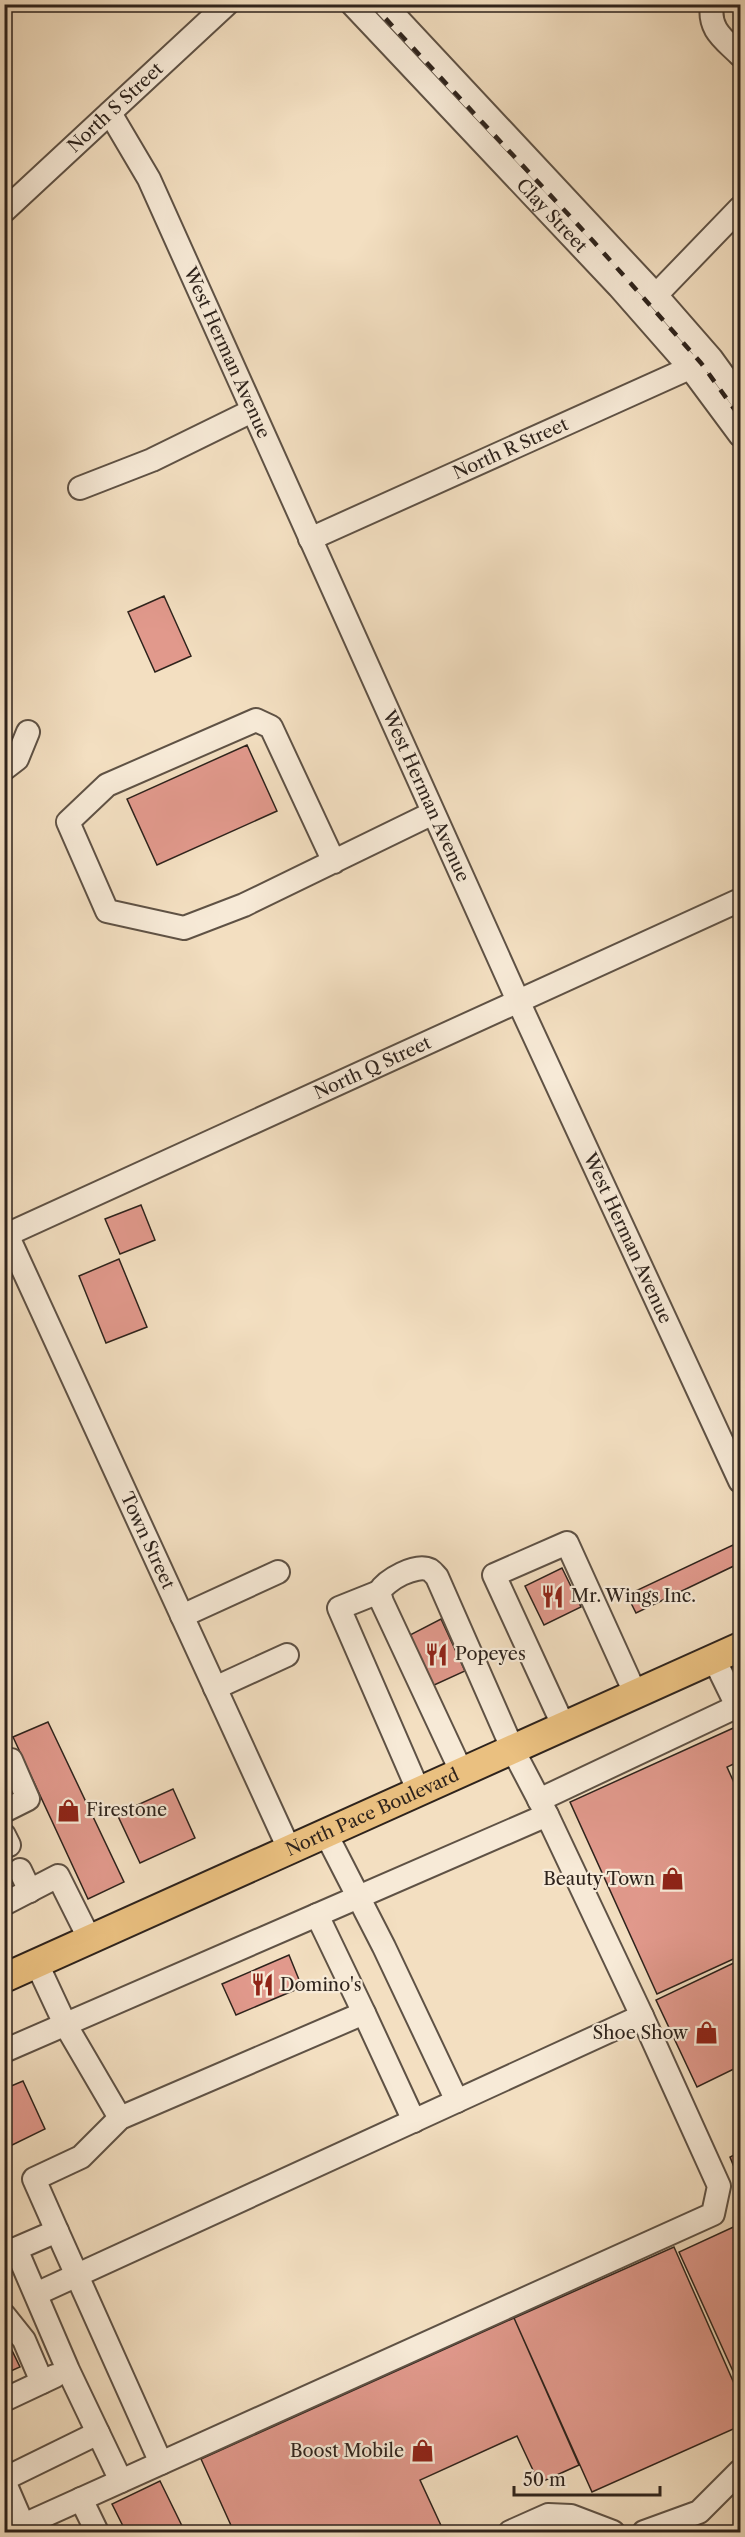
<svg xmlns="http://www.w3.org/2000/svg" width="745" height="2537" font-family="'Libre Caslon Text',serif">
<style>
.building{fill:#e1998c;stroke:#2e231c;stroke-width:1.5}
.lines{fill:none;stroke-linecap:round;stroke-linejoin:round}
.minor-casing{stroke:#5f5245;stroke-width:26}
.major-casing{stroke:#2e231c;stroke-width:32}
.minor{stroke:#f7ead7;stroke-width:22}
.major{stroke:#eac080;stroke-width:28}
.rail{stroke:#2e231c;stroke-width:4.5;stroke-dasharray:10 10;stroke-linecap:butt}
.labels{text-anchor:middle;dominant-baseline:central;stroke-width:4.5;stroke-linejoin:round;paint-order:stroke}
.street-label{font-size:18px;fill:#2e231c;stroke:#f7ead7}
.poi-label{font-size:18px;fill:#2e231c;stroke:#f7ead7;text-anchor:start}
</style>
<rect width="100%" height="100%" fill="#f3dfc1"/>
<filter id="stains"><feTurbulence type="fractalNoise" baseFrequency=".00333" numOctaves="4"/><feColorMatrix values="0 0 0 0 .2 0 0 0 0 .09 0 0 0 0 .02 0 0 0 .5 -.17"/></filter>
<radialGradient id="worn" r=".72"><stop offset=".6" stop-color="#630" stop-opacity="0"/><stop offset="1" stop-color="#630" stop-opacity=".3"/></radialGradient>
<path class="building" d="M164,596L191,656L155,672L128,612Z
M247,745L277,811L157,865L127,799Z
M141,1205L155,1240L120,1254L105,1219Z
M119,1259L147,1327L106,1343L79,1276Z
M733,1545L740,1563L636,1613L627,1595Z
M562,1568L581,1607L544,1625L525,1586Z
M441,1619L465,1671L432,1686L408,1636Z
M48,1722L124,1882L88,1899L13,1737Z
M740,1725V1761L727,1767L740,1796V1956L657,1994L570,1802Z
M173,1789L195,1838L140,1863L117,1814Z
M289,1955L302,1987L236,2015L222,1984Z
M740,1960V2066L697,2087L656,2000Z
M23,2081L45,2129L4,2149V2089Z
M740,2152V2176L738,2177L730,2157Z
M740,2224V2379L737,2380L679,2252Z
M674,2247L740,2397V2426L592,2492L514,2318Z
M514,2318L579,2465L539,2483L517,2436L420,2480L444,2532H234L201,2459Z
M4,2334L20,2367L4,2374Z
M160,2481L185,2532H126L112,2504Z"/>
<g class="lines">
<defs>
<g id="minor">
<path id="s1" d="M352,4L619,287L691,369L740,435"/>
<path d="M384,4L656,295L711,358L740,398"/>
<path d="M712,4C708,30 724,39 740,55"/>
<path id="s2" d="M110,113L149,179L519,1003L740,1481"/>
<path id="s3" d="M4,211L227,4"/>
<path d="M656,295L740,208"/>
<path d="M80,488L152,460L252,411"/>
<path id="s4" d="M310,539L703,362"/>
<path d="M4,769L17,759L28,732"/>
<path d="M334,862L271,727L256,720L107,785L68,822L107,911L184,928L244,905L433,813"/>
<path id="s5" d="M4,1228L290,1851"/>
<path id="s6" d="M4,1236L740,900"/>
<path d="M379,1592L339,1608L419,1792"/>
<path d="M182,1616L278,1572"/>
<path d="M714,1659L737,1706"/>
<path d="M215,1688L287,1655"/>
<path d="M564,1727L494,1575L567,1543L636,1695"/>
<path d="M4,1759L11,1760L28,1799L4,1811"/>
<path d="M462,1773L382,1602L379,1592C386,1580 416,1563 430,1570C433,1572 435,1575 437,1577L513,1750L547,1815"/>
<path d="M539,1800L740,1705"/>
<path d="M326,1834L384,1947L457,2101"/>
<path d="M4,1835L9,1845"/>
<path d="M20,1870L30,1891"/>
<path d="M4,1904L58,1876L90,1940"/>
<path d="M37,1964L65,2024L120,2118"/>
<path d="M364,2013L414,2121"/>
<path d="M4,2051L317,1915"/>
<path d="M57,2231L161,2463"/>
<path d="M16,2249L68,2370L121,2481"/>
<path d="M4,2254L57,2231L34,2179L81,2157L120,2118L364,2013L317,1915L547,1815L642,2016L719,2186L713,2214L8,2532"/>
<path d="M36,2294L642,2016"/>
<path d="M4,2315L24,2340L42,2382"/>
<path d="M4,2400L55,2376"/>
<path d="M4,2479L98,2433"/>
<path d="M4,2481L23,2525"/>
<path d="M81,2499L97,2532"/>
<path d="M510,2532L548,2515L571,2516L613,2532"/>
<path d="M644,2532L699,2512L740,2471"/>
</g>
<g id="major">
<path id="s7" d="M4,1978L740,1647"/>
</g>
</defs>
<use href="#minor" class="minor-casing"/>
<use href="#major" class="major-casing"/>
<use href="#minor" class="minor"/>
<use href="#major" class="major"/>
<path class="rail" d="M372,4L594,242L701,363L740,417"/>
</g>
<defs>
<symbol id="restaurant-bare" viewBox="-9 -9 18 18"><path d="M-5-6h1v4h1v-4h1v4h1v-4h1v5L-1.5 .5V6h-2V.5L-5-1ZM5-6V6H3V1.5H1.5Q1.5-4 5-6Z" fill="#8f2418" stroke="#f7ead7" stroke-width="2.5" paint-order="stroke"/></symbol>
<symbol id="shop-bare" viewBox="-9 -9 18 18"><path d="M-5-2.5h2.3a2.7 3.5 0 0 1 5.4 0H5L5.5 6h-11ZM-1.5-2.5h3a1.5 2.3 0 0 0-3 0Z" fill="#8f2418" stroke="#f7ead7" stroke-width="2.5" paint-order="stroke"/></symbol>
</defs>
<g fill-rule="evenodd">
<use href="#restaurant-bare" x="536" y="1580" width="33" height="33"/>
<use href="#restaurant-bare" x="420" y="1638" width="33" height="33"/>
<use href="#shop-bare" x="52" y="1794" width="33" height="33"/>
<use href="#shop-bare" x="656" y="1862" width="33" height="33"/>
<use href="#restaurant-bare" x="246" y="1968" width="33" height="33"/>
<use href="#shop-bare" x="690" y="2016" width="33" height="33"/>
<use href="#shop-bare" x="406" y="2434" width="33" height="33"/>
</g>
<g class="labels">
<g class="street-label">
<text stroke="none"><textPath href="#s3" startOffset="152">North S Street</textPath></text>
<text stroke="none"><textPath href="#s1" startOffset="291">Clay Street</textPath></text>
<text stroke="none"><textPath href="#s2" startOffset="267">West Herman Avenue</textPath></text>
<text stroke="none"><textPath href="#s4" startOffset="220">North R Street</textPath></text>
<text stroke="none"><textPath href="#s2" startOffset="753">West Herman Avenue</textPath></text>
<text stroke="none"><textPath href="#s6" startOffset="405">North Q Street</textPath></text>
<text stroke="none"><textPath href="#s2" startOffset="1239">West Herman Avenue</textPath></text>
<text stroke="none"><textPath href="#s5" startOffset="344">Town Street</textPath></text>
<text stroke="none"><textPath href="#s7" startOffset="404">North Pace Boulevard</textPath></text>
</g>
<g class="poi-label">
<text x="571" y="1596">Mr. Wings Inc.</text>
<text x="455" y="1654">Popeyes</text>
<text x="86" y="1810">Firestone</text>
<text x="655" y="1879" text-anchor="end">Beauty Town</text>
<text x="280" y="1985">Domino's</text>
<text x="688" y="2033" text-anchor="end">Shoe Show</text>
<text x="404" y="2451" text-anchor="end">Boost Mobile</text>
</g>
</g>
<rect width="745" height="2537" fill="none" stroke="#f3dfc1" stroke-width="24"/>
<rect x="6" y="6" width="733" height="2525" fill="none" stroke="#2e231c" stroke-width="3"/>
<rect x="12" y="12" width="721" height="2513" fill="none" stroke="#2e231c" stroke-width="1.5"/>
<path d="M514 2486v9h146v-9" fill="none" stroke="#2e231c" stroke-width="3"/>
<text x="523" y="2486" font-size="18" fill="#2e231c" stroke="#f7ead7" stroke-width="4.5" paint-order="stroke">50 m</text>
<rect width="100%" height="100%" filter="url(#stains)"/>
<rect width="100%" height="100%" fill="url(#worn)"/>
</svg>
